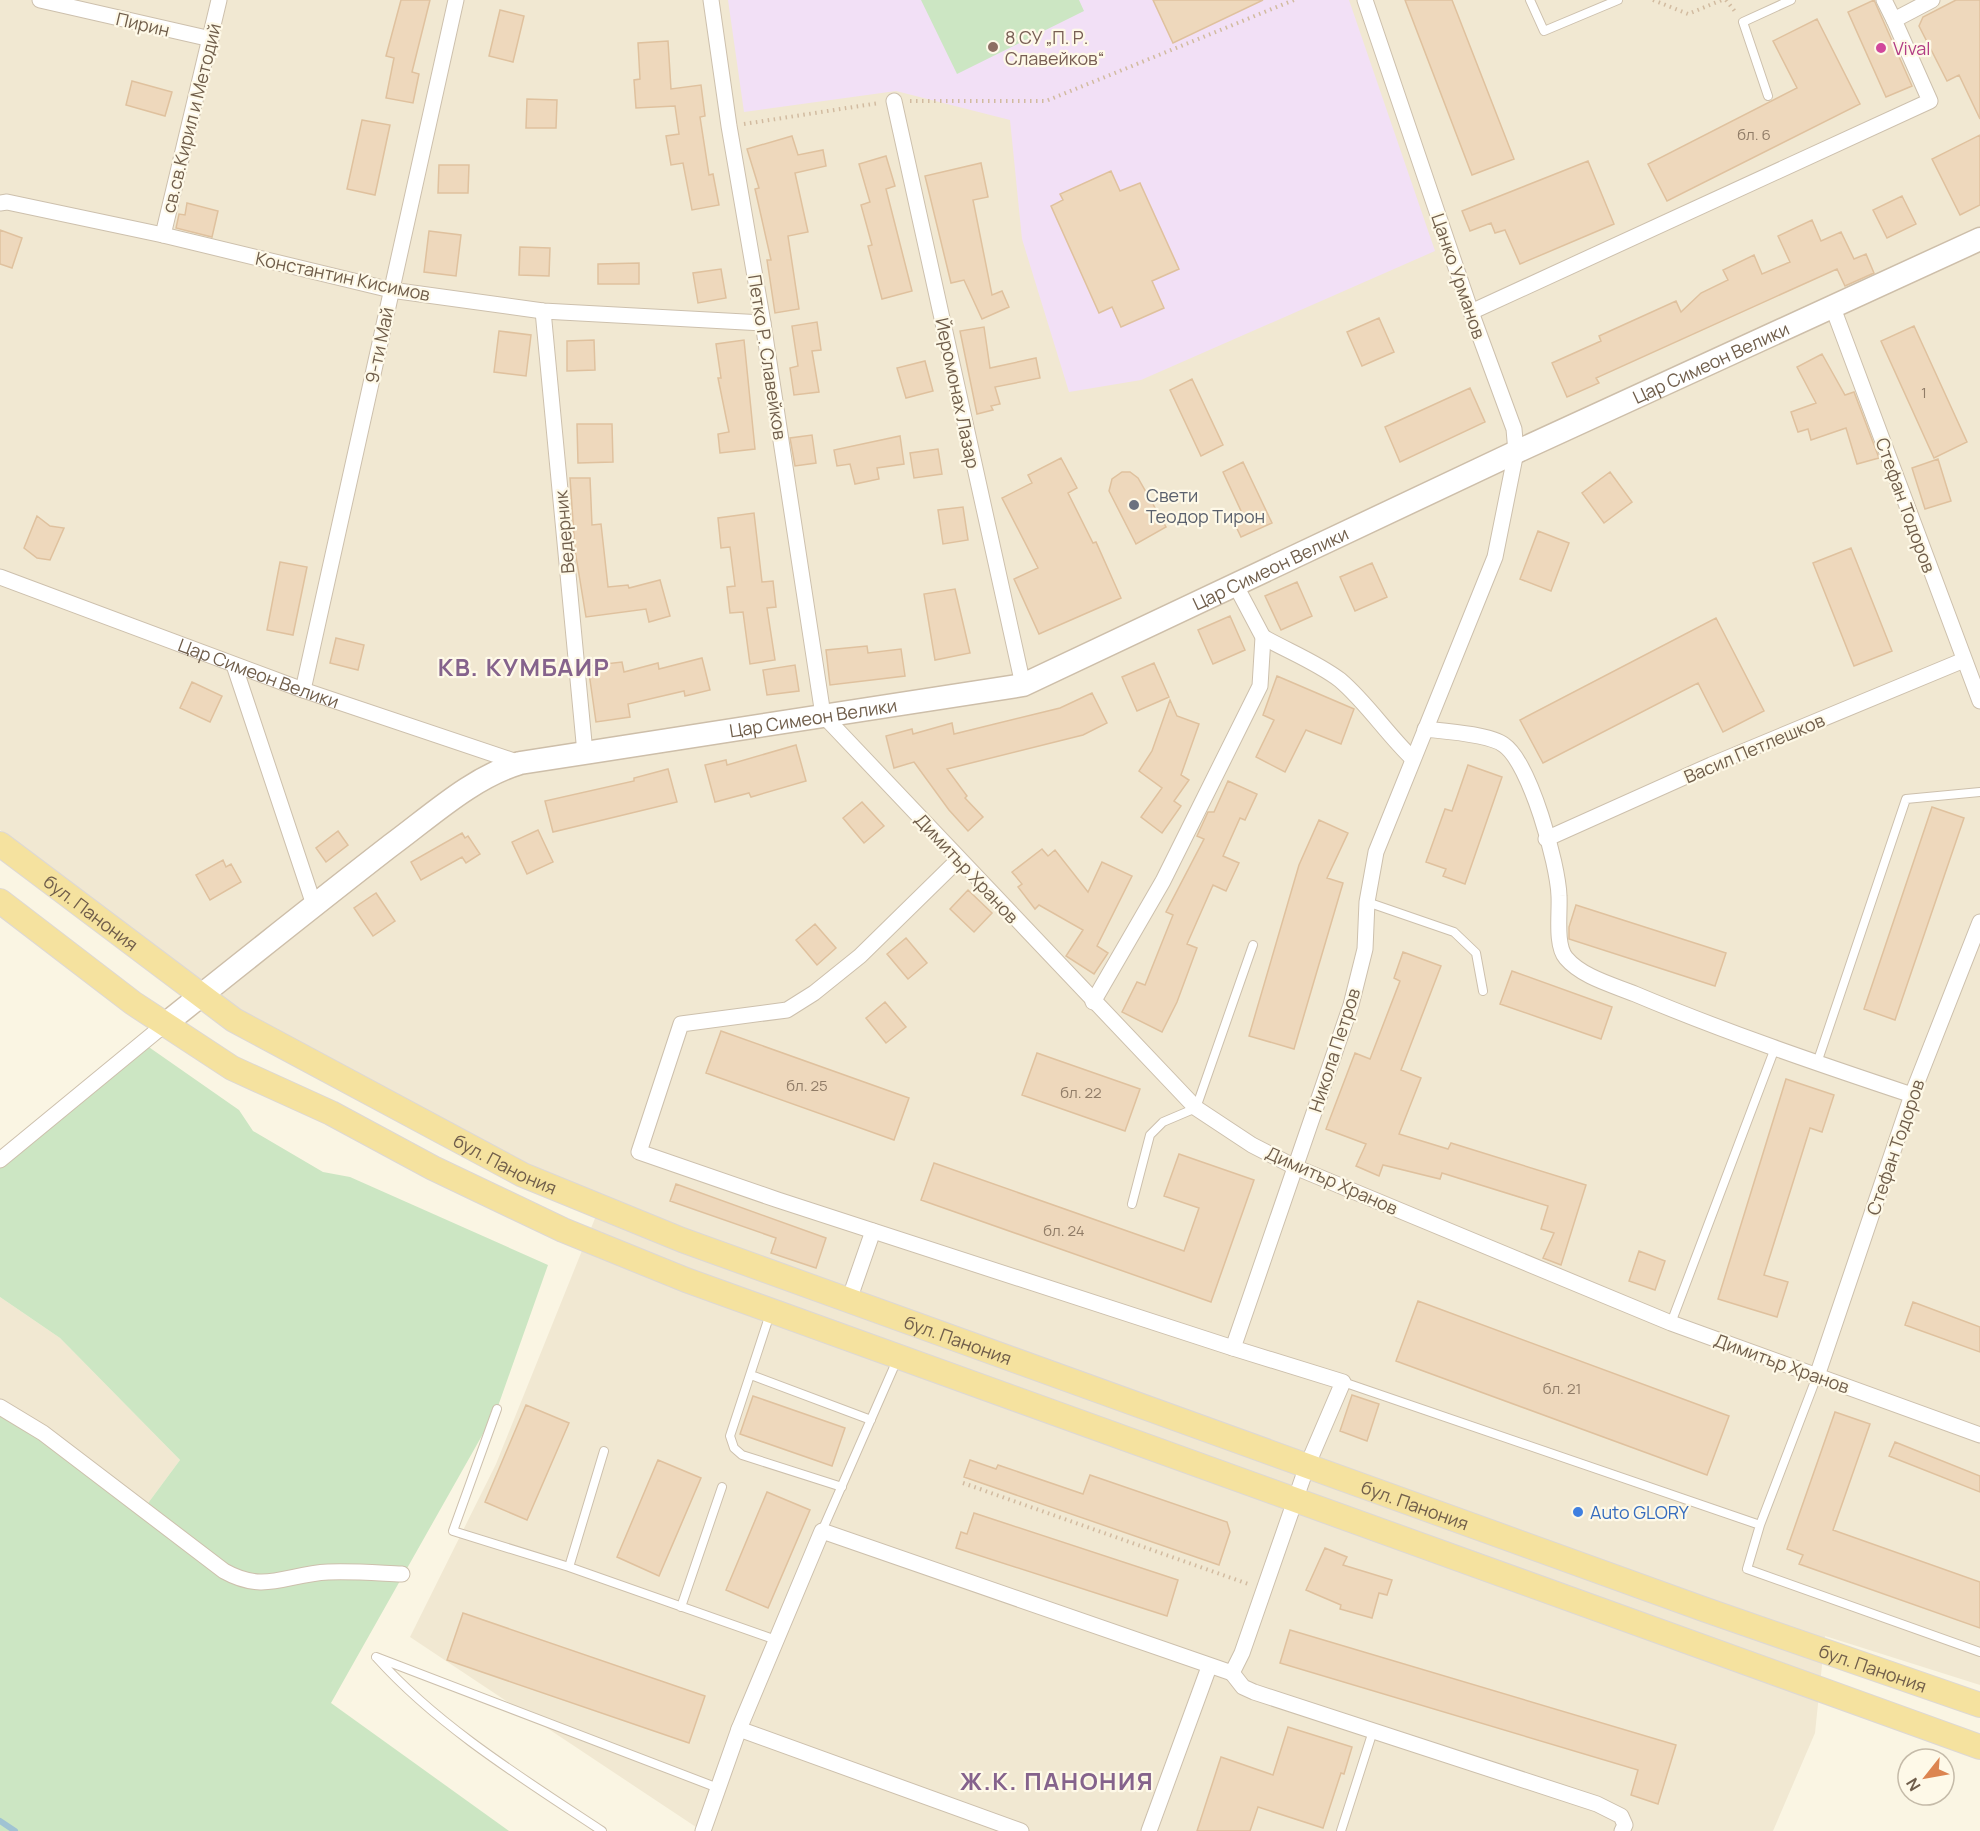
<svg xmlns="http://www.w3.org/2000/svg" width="1980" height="1831" font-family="Manrope,sans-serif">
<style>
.residential{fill:#f1e8d2}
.education{fill:#f2e0f6}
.green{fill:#cce6c3}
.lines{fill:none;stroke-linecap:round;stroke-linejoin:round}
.stream{stroke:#a0c3d3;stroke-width:6}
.building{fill:#eed8bc;stroke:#dfc19e;stroke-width:1.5}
.service-casing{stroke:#cdc0ad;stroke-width:10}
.minor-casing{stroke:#cdc0ad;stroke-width:17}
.secondary-casing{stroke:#cdbea9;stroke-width:25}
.primary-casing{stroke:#ddd8d4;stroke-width:26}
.path{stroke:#d2bba0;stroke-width:4;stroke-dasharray:1.5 4.5;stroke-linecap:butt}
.service{stroke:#fff;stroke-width:8}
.minor{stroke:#fff;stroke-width:15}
.secondary{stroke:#fff;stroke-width:22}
.primary{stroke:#f5e29f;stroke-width:24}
.education-dot{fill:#8d6e63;stroke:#fef9e8;stroke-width:2}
.hotel-dot{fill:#d1479c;stroke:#fef9e8;stroke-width:2}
.worship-dot{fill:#6b7280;stroke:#fef9e8;stroke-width:2}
.shop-dot{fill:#3f7fe0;stroke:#fef9e8;stroke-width:2}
.labels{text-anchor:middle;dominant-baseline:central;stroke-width:4.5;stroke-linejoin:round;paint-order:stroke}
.number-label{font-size:15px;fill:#907c67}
.street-label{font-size:18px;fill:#705e4b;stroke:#fef9e8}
.education-label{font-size:18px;fill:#785e54;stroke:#fef9e8;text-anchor:start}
.hotel-label{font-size:18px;fill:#b23c85;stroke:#fef9e8;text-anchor:start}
.worship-label{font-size:18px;fill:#5b616d;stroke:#fef9e8;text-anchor:start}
.shop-label{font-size:18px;fill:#366cbe;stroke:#fef9e8;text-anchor:start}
.district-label{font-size:24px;font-weight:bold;letter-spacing:1.5px;fill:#85638c;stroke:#fef9e8}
</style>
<rect width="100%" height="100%" fill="#faf5e3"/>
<path class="residential" d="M0,0H1980V1685L1825,1636L1815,1733L1773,1831H702L410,1637L496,1464L602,1201L243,1018L0,830Z
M0,1297L60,1338L180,1460L143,1510L0,1407Z"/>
<path class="education" d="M728,0H1349L1435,251L1141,380L1069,392L1022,239L1010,120L896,91L744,112Z"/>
<path class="green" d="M921,0H1079L1084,11L957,74Z
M143,1043L239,1110L253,1131L323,1172L350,1177L548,1265L497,1409L331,1703L509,1831H0V1407L143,1510L180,1460L60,1338L0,1297V1160Z"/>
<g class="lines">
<path class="stream" d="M0,1821L15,1831"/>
</g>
<path class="building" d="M401,0H430L412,72L419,74L413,103L386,98L394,58L386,56Z
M1153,0H1263L1173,43Z
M1405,0H1452L1514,159L1472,175Z
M1874,0L1912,86L1886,97L1848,12Z
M1956,0H1980V119L1959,75L1947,81L1919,26L1923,17Z
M500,10L524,16L513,62L489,56Z
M1817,19L1860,104L1667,201L1648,164L1797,88L1773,41Z
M668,41L671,89L701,85L705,116L700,117L709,175L713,174L719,205L692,210L683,163L671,165L666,136L679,134L675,106L636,108L634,80L640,79L638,43Z
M132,81L172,92L165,116L126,105Z
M527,99L557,100L556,128H526Z
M362,120L390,125L375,195L347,189Z
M1980,135V205L1960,215L1932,159Z
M792,136L798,155L823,150L826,166L795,173L808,232L788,236L799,309L775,313L767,260H771L755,189L759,188L747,149Z
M886,156L895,186L886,189L912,291L882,299L868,246L872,245L861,205L870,202L859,164Z
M1588,161L1614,224L1520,264L1505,230L1495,233L1491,223L1470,231L1462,211Z
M981,163L988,197L973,200L992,295L1002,291L1009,307L982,319L964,280L951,283L925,176Z
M439,165H469L468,193H438Z
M1111,171L1120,191L1140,183L1179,269L1152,281L1164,308L1121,327L1112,307L1099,313L1051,206L1063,200L1060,194Z
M1902,196L1916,224L1887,238L1873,210Z
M187,203L218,211L212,237L176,228L179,214L185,215Z
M1812,220L1821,241L1841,232L1854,259L1866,254L1874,273L1845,286L1837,269L1596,378L1599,383L1567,397L1552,363L1601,341L1599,336L1676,301L1681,312L1701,293L1728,280L1723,270L1754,255L1762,274L1790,262L1778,236Z
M0,230L22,238L12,268L0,264Z
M429,231L461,235L456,276L424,272Z
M520,247L550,248L549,276L519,275Z
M639,263V284H598V264Z
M721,269L726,298L698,303L693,273Z
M1379,318L1394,352L1362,366L1347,332Z
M817,322L821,350L812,351L819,392L794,395L790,368L798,366L792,326Z
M1914,326L1967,442L1934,458L1881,341Z
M984,327L990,368L1036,358L1040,378L995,387L1000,404L991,406L993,410L977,414L960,331Z
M499,331L531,335L526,376L494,372Z
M594,340L595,370L567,371V341Z
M744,340L755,449L720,453L718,434L729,432L718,378H721L716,344Z
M1822,354L1845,395L1854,392L1879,458L1857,464L1846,428L1811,440L1808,429L1798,432L1791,412L1816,403L1797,367Z
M925,361L933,391L906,398L897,368Z
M1192,379L1223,445L1201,456L1170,390Z
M1470,388L1485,422L1400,462L1385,427Z
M577,424H612L613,462L578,463Z
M812,435L816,463L795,466L790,438Z
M900,436L904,464L877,468L879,479L855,484L850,464L837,466L834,450Z
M938,449L942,474L914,478L910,453Z
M1061,458L1077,488L1068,493L1093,543L1096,542L1121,598L1039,634L1014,579L1038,568L1002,498L1032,483L1028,475Z
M1938,459L1951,501L1925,509L1912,468Z
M1243,462L1272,523L1241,537L1232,518L1242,513L1223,472Z
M1122,472H1130L1138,478L1166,527L1136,544L1109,491L1112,479Z
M1610,472L1632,502L1604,523L1582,493Z
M570,478H590L592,525L601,524L608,587L628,585L629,588L660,580L670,616L649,622L646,609L586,617L575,550Z
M963,507L968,540L943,544L938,510Z
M754,513L762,582L773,581L776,607L767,608L775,660L750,664L743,612L730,613L727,587L735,586L730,547L721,548L718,518Z
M37,516L50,526L64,528L50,560L37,558L24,548Z
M1538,531L1569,543L1551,591L1520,579Z
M1851,548L1892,651L1854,666L1813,563Z
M280,562L307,567L293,635L267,630Z
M1372,563L1387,597L1355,611L1340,577Z
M1297,582L1312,616L1281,630L1265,596Z
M955,589L970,653L935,660L924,594Z
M1230,616L1245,650L1213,664L1198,630Z
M1716,618L1764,711L1723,732L1698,683L1543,763L1520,720Z
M336,638L364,645L358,670L330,663Z
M867,646L868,653L901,649L905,676L830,685L826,650Z
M702,658L710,690L685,696L684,691L628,704L630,717L596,722L588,666L622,662L624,672L658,663L659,669Z
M1154,663L1169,697L1137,711L1122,677Z
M795,665L799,691L767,695L763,670Z
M1277,676L1354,709L1341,744L1306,730L1285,772L1256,757L1274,720L1263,715Z
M192,682L222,696L210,722L180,708Z
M1092,693L1107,723L1083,735L947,769L967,796L965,798L983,817L968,831L949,810L914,762L894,768L886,736L912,729L913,734L952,723L954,734L1060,708Z
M1170,700L1177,716L1199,724L1181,775L1189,780L1174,801L1181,806L1162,833L1141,817L1162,788L1139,771L1152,751Z
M796,745L806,781L751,797L749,793L715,802L705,765L726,760L727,765Z
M1468,765L1502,777L1465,884L1443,876L1446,869L1426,862L1445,809L1452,811Z
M668,769L677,802L553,832L545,801L634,781V778Z
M1228,781L1257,794L1245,820L1240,818L1223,856L1239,863L1226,891L1213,885L1187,944L1197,948L1177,1002L1162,1032L1122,1012L1137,982L1145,985L1173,915L1166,912L1204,839L1197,836L1208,812H1214Z
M862,802L884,826L864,843L843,818Z
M1932,807L1964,818L1895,1020L1864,1009Z
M1319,820L1348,833L1327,878L1343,883L1294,1049L1249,1036L1299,865Z
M538,830L553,862L527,874L512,842Z
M338,831L348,845L326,862L316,848Z
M462,833L465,838L468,836L480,854L466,863L462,857L421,880L411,862Z
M1042,849L1048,856L1055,850L1088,892L1102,862L1132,876L1097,946L1108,953L1094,974L1066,956L1083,930L1039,905L1035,909L1018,887L1022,884L1012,872Z
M223,860L226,867L231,864L241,882L210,900L196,875Z
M968,890L992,913L974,932L950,909Z
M376,893L395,921L373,936L354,908Z
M1576,905L1726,953L1715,986L1569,939V927Z
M815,924L836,948L817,965L796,940Z
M906,938L927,963L908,979L887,954Z
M1403,952L1441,966L1401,1070L1421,1078L1399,1134L1448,1149L1451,1143L1586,1185L1561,1265L1543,1258L1554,1233L1541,1229L1548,1206L1442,1173L1440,1179L1383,1165L1379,1176L1356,1166L1366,1144L1326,1129L1355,1053L1370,1059L1400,981L1394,978Z
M1512,971L1612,1007L1601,1039L1500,1004Z
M885,1002L906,1027L886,1043L866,1018Z
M721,1031L909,1098L894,1140L706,1073Z
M1037,1053L1140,1089L1125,1131L1022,1095Z
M1786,1079L1834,1095L1822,1132L1810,1128L1764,1275L1788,1282L1777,1317L1718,1299Z
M1179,1154L1254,1180L1211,1302L921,1200L934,1163L1184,1251L1199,1208L1164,1196Z
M676,1184L826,1238L816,1268L771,1253L776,1238L670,1201Z
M1639,1251L1665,1261L1655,1290L1629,1281Z
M1418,1301L1729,1416L1707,1475L1396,1361Z
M1913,1302L1980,1327V1352L1905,1325Z
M1352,1395L1379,1404L1367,1441L1340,1431Z
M753,1396L845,1428L832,1466L740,1434Z
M526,1405L569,1423L527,1520L485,1502Z
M1835,1412L1870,1424L1833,1530L1980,1582V1628L1799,1564L1803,1555L1787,1549Z
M1895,1442L1980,1476V1492L1889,1456Z
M658,1460L701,1478L659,1576L617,1557Z
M970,1460L996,1469L998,1465L1083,1494L1090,1475L1227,1522L1230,1532L1219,1565L964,1477Z
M767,1492L810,1510L768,1608L726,1590Z
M974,1513L1178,1580L1167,1616L956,1548L961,1532L967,1534Z
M1325,1548L1347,1557L1343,1565L1392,1580L1387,1595L1379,1593L1372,1618L1340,1609L1341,1605L1306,1590Z
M463,1613L705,1696L689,1743L447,1660Z
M1290,1630L1676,1745L1658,1804L1631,1795L1638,1770L1280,1663Z
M1288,1727L1352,1747L1344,1774L1341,1773L1323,1828L1258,1807L1250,1831H1197L1221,1757L1273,1775Z"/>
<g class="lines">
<defs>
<path id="service" d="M1530,0L1544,31L1618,0
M1768,96L1743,22L1791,0
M1367,902L1454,932L1476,953L1483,991
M1817,1063L1906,799L1980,792
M1132,1204L1150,1135L1163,1122L1196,1108L1253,945
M770,1314L730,1436L734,1448L742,1455L842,1487
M1671,1323L1775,1048
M751,1375L871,1420
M1817,1376L1760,1525L1747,1569L1980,1652
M1343,1382L1760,1525
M497,1409L453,1531L569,1567L776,1640
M822,1531L897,1360
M569,1567L604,1451
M681,1607L722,1487
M376,1657L718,1788
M377,1658C439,1727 525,1780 602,1831
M1341,1831L1373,1731"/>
<g id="minor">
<path d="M40,0L211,39"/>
<path d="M711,0L729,126L763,323L823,715L1196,1108L1252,1145L1295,1167L1671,1323L1980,1435"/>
<path d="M1884,0L1894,20"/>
<path d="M894,101L1023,685"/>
<path d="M0,203L7,202L163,235L391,290L543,311L763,323"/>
<path d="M163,235L219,0"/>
<path d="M1833,308L1980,701"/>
<path d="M543,311L585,753"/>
<path d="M1471,312L1930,101L1894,20L1932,0"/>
<path id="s1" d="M0,577L303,690L520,763"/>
<path d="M1263,637C1288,651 1318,663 1340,680C1367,703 1386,733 1412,758"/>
<path d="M234,665L314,905"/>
<path d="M303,690L456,0"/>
<path d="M1425,729C1443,731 1490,734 1504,745C1530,763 1558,864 1559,896C1560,913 1555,945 1566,958C1582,977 1613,985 1635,994C1725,1032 1819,1064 1912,1095"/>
<path d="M1546,839L1711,765L1964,660"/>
<path d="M958,860L860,956L814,993L787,1010L681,1024L639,1152L778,1200L1233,1348"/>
<path d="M1093,1002L1163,881L1260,686L1263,637L1236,586"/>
<path d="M0,1160L164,1025"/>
<path d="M849,1300L873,1231"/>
<path d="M1817,1376L1912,1095L1980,922"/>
<path d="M0,1407L43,1433L224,1571C265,1594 286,1574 328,1572C353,1571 378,1573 402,1574"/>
<path d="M1232,1673L1243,1687L1254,1692L1597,1804L1621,1816L1625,1825L1622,1831"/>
<path d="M739,1729L1021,1831"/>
<path d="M703,1831L739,1729L822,1531L1232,1673L1242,1653L1307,1466L1343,1382L1233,1348L1351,1005L1365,949L1367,902L1376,852L1495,557L1516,452L1514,429L1471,312L1365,0"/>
<path d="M1149,1831L1209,1667"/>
</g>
<g id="secondary">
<path id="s2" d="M164,1025C239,965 314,905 390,846C431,816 471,778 520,763L1023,685L1516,452L1980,239"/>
</g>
<g id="primary">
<path id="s3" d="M0,844L234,1020L523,1175L682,1240L1706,1610L1980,1705"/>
<path d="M0,901L133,1003L232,1068L331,1113L433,1168L563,1230L686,1280L1980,1747"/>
</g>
</defs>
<use href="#service" class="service-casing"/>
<use href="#minor" class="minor-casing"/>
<use href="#secondary" class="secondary-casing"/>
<use href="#primary" class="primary-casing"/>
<path class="path" d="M1653,0L1688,14L1722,0
M1726,0L1737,14
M910,101H1046L1294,0
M744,124L879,103
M963,1483L1251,1585"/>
<use href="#service" class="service"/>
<use href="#minor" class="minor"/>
<use href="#secondary" class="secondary"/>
<use href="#primary" class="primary"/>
</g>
<circle class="education-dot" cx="993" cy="47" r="6"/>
<circle class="hotel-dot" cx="1881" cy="48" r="6"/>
<circle class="worship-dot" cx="1134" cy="505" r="6"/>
<circle class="shop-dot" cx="1578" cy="1512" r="6"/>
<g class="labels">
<g class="number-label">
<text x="1754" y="134">бл. 6</text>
<text x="1924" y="392">1</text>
<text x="807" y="1085">бл. 25</text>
<text x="1081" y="1092">бл. 22</text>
<text x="1064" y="1230">бл. 24</text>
<text x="1562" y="1388">бл. 21</text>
</g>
<g class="street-label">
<text transform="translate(143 24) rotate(13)">Пирин</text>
<text transform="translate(191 118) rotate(-76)">св.св.Кирил и Методий</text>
<text transform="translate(343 276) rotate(12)">Константин Кисимов</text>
<text transform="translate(1459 276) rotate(71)">Цанко Урманов</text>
<text transform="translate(379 345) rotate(-78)">9-ти Май</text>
<text transform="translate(768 357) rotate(81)">Петко Р. Славейков</text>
<text stroke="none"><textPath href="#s2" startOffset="1712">Цар Симеон Велики</textPath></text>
<text transform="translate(958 393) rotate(78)">Йеромонах Лазар</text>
<text transform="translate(1906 505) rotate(70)">Стефан Тодоров</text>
<text transform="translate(564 532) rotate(-95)">Ведерник</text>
<text stroke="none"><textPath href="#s2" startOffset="1226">Цар Симеон Велики</textPath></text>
<text stroke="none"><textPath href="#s1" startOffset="276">Цар Симеон Велики</textPath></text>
<text stroke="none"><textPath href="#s2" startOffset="740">Цар Симеон Велики</textPath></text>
<text transform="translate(1754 748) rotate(-23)">Васил Петлешков</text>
<text transform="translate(967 868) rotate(47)">Димитър Хранов</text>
<text stroke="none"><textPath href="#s3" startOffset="114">бул. Панония</textPath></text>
<text transform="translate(1334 1050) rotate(-72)">Никола Петров</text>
<text transform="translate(1895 1147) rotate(-71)">Стефан Тодоров</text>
<text stroke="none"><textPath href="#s3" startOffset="600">бул. Панония</textPath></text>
<text transform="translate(1332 1180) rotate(24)">Димитър Хранов</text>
<text stroke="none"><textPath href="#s3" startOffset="1086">бул. Панония</textPath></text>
<text transform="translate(1782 1363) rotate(20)">Димитър Хранов</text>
<text stroke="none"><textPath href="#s3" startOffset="1572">бул. Панония</textPath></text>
<text stroke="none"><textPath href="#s3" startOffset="2058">бул. Панония</textPath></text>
</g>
<g class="education-label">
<text x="1005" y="37">8 СУ „П. Р.<tspan x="1005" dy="21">Славейков“</tspan></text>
</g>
<g class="hotel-label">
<text x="1893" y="48">Vival</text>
</g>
<g class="worship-label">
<text x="1146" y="495">Свети<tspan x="1146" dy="21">Теодор Тирон</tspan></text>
</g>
<g class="shop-label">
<text x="1590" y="1512">Auto GLORY</text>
</g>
<g class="district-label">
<text x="524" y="666">КВ. КУМБАИР</text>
<text x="1057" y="1780">Ж.К. ПАНОНИЯ</text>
</g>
</g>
<g transform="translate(1926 1777) rotate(239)"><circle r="28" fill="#fef9e8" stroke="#c5bba9" stroke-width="1.5"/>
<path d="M0-4.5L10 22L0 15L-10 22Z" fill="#dc8550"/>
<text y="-9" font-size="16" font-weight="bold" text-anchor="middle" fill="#705e4b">N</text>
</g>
</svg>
